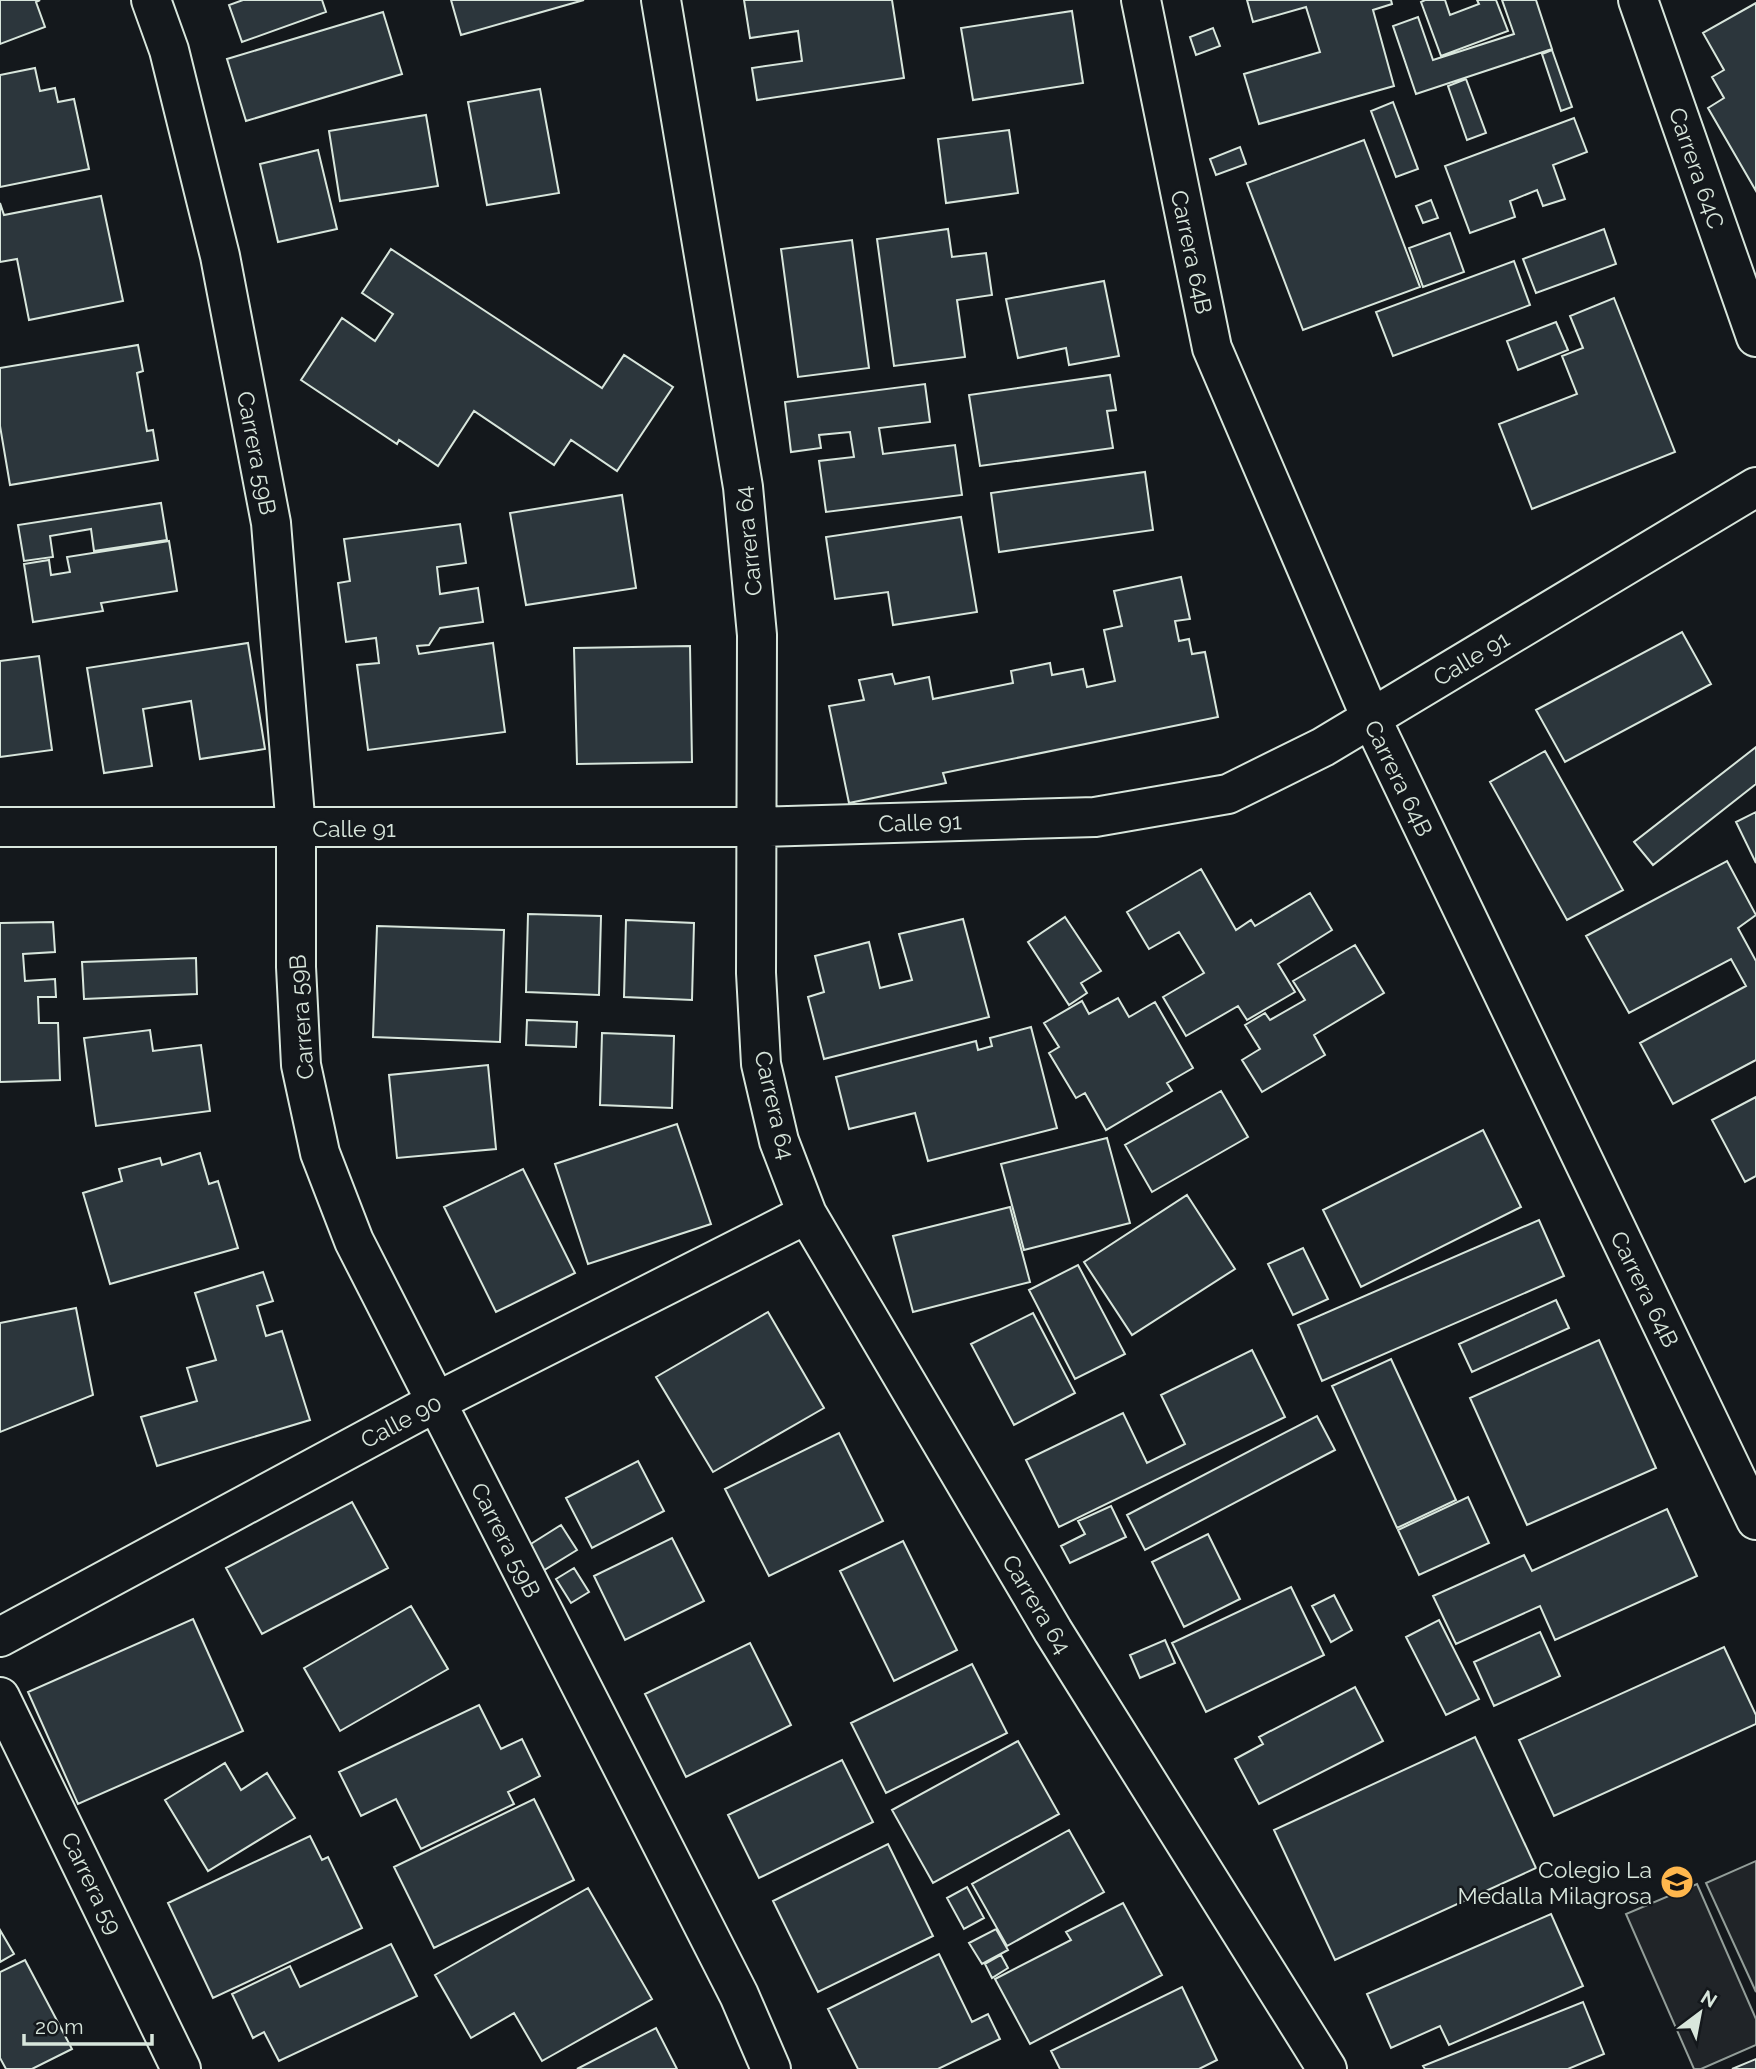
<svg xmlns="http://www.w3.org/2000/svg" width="1756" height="2069" font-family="Raleway,sans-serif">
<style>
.green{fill:#202428;stroke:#939e99;stroke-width:2}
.building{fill:#2c363c;stroke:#d8e6dc;stroke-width:2}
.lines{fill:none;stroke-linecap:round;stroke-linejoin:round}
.minor-casing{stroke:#d8e6dc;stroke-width:42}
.minor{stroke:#14181c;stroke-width:38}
.labels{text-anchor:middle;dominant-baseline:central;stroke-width:5;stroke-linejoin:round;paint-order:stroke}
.street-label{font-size:23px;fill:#d8e6dc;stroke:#14181c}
.poi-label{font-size:23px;fill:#d8e6dc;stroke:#14181c;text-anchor:end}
</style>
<rect width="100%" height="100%" fill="#14181c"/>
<path class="green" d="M1756,1861V1992L1706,1883Z
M1697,1884L1756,2019V2045L1701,2069H1694L1626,1914Z"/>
<path class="building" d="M0,0H40L36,2L45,27L0,44Z
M243,0H322L326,12L242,42L229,5Z
M451,0H584L461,35Z
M744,0H892L904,78L757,100L752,68L802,61L798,31L750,38Z
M1247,0H1391L1392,4L1373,10L1394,86L1259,124L1244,74L1320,52L1306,7L1253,22Z
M1425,0H1445L1450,15L1479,4L1477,0H1496L1508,31L1441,56L1421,2Z
M1502,0H1536L1552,49L1416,94L1393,26L1418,17L1433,60L1514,34Z
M1756,3V191L1708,108L1724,98L1712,77L1724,70L1703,33Z
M1072,11L1083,83L973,100L961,28Z
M383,12L402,74L246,121L227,59Z
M1213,28L1220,46L1196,55L1190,37Z
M1552,50L1572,107L1561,111L1542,54Z
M35,68L40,91L55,88L58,102L74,99L89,169L0,187V75Z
M1466,79L1486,133L1467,140L1448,86Z
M540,89L559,193L487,205L468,102Z
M1393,102L1418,169L1396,177L1371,111Z
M426,115L438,186L340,201L329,131Z
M1574,118L1587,152L1553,165L1565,199L1543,206L1537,190L1510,201L1515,217L1470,233L1445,166Z
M1009,130L1018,193L946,203L938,139Z
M1364,140L1420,287L1303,330L1247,183Z
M1240,147L1246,164L1216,175L1210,159Z
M318,150L337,229L278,242L260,164Z
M101,196L123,301L29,320L17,259L0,262V203L4,215Z
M1431,200L1438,218L1423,223L1416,206Z
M948,229L952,257L986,253L992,295L957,300L965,357L894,366L877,239Z
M1604,229L1616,264L1536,293L1523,259Z
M1450,233L1464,272L1423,287L1409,248Z
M852,240L869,368L798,377L781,249Z
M391,249L602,388L624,355L673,387L617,471L571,440L554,465L474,411L438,466L399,440L397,444L301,380L342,318L375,341L393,314L362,293Z
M1514,261L1530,305L1393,356L1376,312Z
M1104,281L1119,356L1069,365L1066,348L1018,358L1006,299Z
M1614,298L1675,452L1532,509L1499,424L1577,394L1562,356L1583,348L1570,316Z
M1556,322L1568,350L1518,370L1507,341Z
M138,345L143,371L137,373L147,431L153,430L158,460L10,485L0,426V368Z
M1110,375L1116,410L1107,411L1113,448L980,466L969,395Z
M925,384L930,422L879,428L883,454L955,445L962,495L826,512L819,461L854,457L850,432L819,435L821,448L791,452L785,402Z
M1145,472L1153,530L999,552L991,493Z
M622,495L636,588L526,605L510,513Z
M161,503L167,540L94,551L91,529L50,536L53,557L24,561L18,525Z
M961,517L977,612L893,625L888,592L835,599L826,537Z
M460,524L466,563L437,567L440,594L478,588L483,622L440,628L429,645L417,646L419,654L493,643L505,732L368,750L357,665L379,663L376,638L346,642L338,583L350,581L344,539Z
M169,541L177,591L101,603L103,611L33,622L24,564L49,560L51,575L70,572L67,557Z
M1181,577L1190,619L1175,621L1179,641L1189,639L1192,654L1205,652L1218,717L943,773L946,783L849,803L829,706L864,700L859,680L892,674L895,684L929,677L933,699L1013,683L1011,671L1050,663L1052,675L1083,669L1087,687L1115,681L1104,630L1122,626L1114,591Z
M1682,632L1711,684L1565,762L1536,710Z
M248,643L265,749L200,759L191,701L143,709L152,766L104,773L87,668Z
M690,646L692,762L577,764L574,648Z
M39,656L52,750L0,757V661Z
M1756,747V784L1653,865L1634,842Z
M1545,751L1623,890L1567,920L1490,782Z
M1756,812V863L1736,822Z
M1727,861L1756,915L1738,928L1756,961V1060L1673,1104L1640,1043L1746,986L1731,959L1629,1013L1586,936Z
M1201,869L1236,930L1251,920L1255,926L1310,893L1332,930L1278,964L1295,992L1247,1020L1238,1006L1186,1036L1163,997L1204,973L1179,932L1149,949L1127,912Z
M528,914L601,916L599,995L526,992Z
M1065,917L1101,971L1081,983L1087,993L1069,1005L1028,942Z
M963,919L989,1017L824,1059L808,997L824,992L815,956L869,942L880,988L912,980L899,934Z
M626,920L694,923L692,1000L624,997Z
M53,922L55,952L23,954L25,981L55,979L56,997H38L39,1023H58L60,1080L0,1082V923Z
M377,926L504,930L500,1042L373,1037Z
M1355,945L1384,993L1314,1035L1325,1055L1262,1092L1242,1060L1260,1049L1245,1025L1265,1013L1270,1020L1305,1000L1293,981Z
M196,958L197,994L84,999L82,962Z
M1118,998L1129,1017L1155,1002L1193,1068L1167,1083L1172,1091L1106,1130L1085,1093L1076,1098L1049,1053L1059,1047L1044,1023L1082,1001L1089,1014Z
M527,1020L577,1022L576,1047L526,1045Z
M1031,1027L1057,1128L928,1161L915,1113L849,1129L836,1077L976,1041L978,1050L992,1046L990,1038Z
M150,1030L153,1051L201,1045L210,1111L96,1126L84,1038Z
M602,1033L674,1036L672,1108L600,1105Z
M488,1065L496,1149L397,1158L389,1075Z
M1221,1091L1248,1137L1152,1192L1125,1145Z
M1756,1097V1176L1745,1182L1712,1120Z
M677,1124L711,1224L588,1264L555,1164Z
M1483,1130L1521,1207L1361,1287L1323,1210Z
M1107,1138L1130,1223L1024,1250L1001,1164Z
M200,1153L209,1184L218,1181L238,1248L110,1284L83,1193L122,1181L119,1169L160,1158L162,1165Z
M523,1169L575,1273L496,1312L444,1207Z
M1187,1195L1235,1269L1132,1335L1084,1262Z
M1010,1207L1030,1282L913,1312L893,1236Z
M1539,1220L1564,1276L1322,1381L1298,1325Z
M1303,1248L1328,1299L1293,1315L1268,1264Z
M1078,1265L1125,1354L1075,1379L1029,1290Z
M263,1272L273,1301L257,1306L266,1336L282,1331L310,1420L157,1466L141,1417L197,1401L187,1368L216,1360L195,1293Z
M1556,1300L1569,1328L1472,1372L1459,1344Z
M76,1308L93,1395L0,1432V1323Z
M768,1312L824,1408L713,1472L656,1377Z
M1033,1313L1075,1393L1014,1425L971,1344Z
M1599,1340L1656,1468L1527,1525L1470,1398Z
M1252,1350L1285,1417L1059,1527L1026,1460L1123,1413L1147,1463L1185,1444L1161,1395Z
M1391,1359L1456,1500L1397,1528L1332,1386Z
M1317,1416L1335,1450L1145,1550L1127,1515Z
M839,1433L883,1521L769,1576L725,1489Z
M638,1461L664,1511L592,1548L566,1498Z
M1468,1497L1489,1543L1419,1575L1398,1530Z
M352,1502L388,1568L262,1634L226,1568Z
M1111,1506L1126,1537L1070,1563L1061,1546L1085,1534L1078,1521Z
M1667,1509L1697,1576L1555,1640L1540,1606L1456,1644L1433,1596L1524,1555L1532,1571Z
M561,1525L577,1550L541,1572L526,1547Z
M1208,1534L1240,1599L1184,1627L1152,1562Z
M672,1538L704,1601L625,1640L594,1576Z
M903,1541L957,1650L894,1681L840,1571Z
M574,1568L589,1592L571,1603L556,1579Z
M1291,1587L1324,1655L1206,1712L1172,1643Z
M1334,1595L1352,1630L1331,1642L1312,1606Z
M411,1606L448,1669L340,1731L304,1668Z
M193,1619L243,1731L78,1804L28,1692Z
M1439,1620L1479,1699L1446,1715L1406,1637Z
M1540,1632L1560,1676L1494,1706L1474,1662Z
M1165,1640L1175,1663L1140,1678L1130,1655Z
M750,1643L791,1725L686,1777L645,1694Z
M1724,1647L1756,1715V1724L1554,1816L1519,1740Z
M972,1664L1007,1733L886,1793L851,1723Z
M1355,1687L1383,1741L1259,1804L1235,1759L1263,1744L1259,1737Z
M479,1705L501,1749L522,1739L540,1776L508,1792L514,1804L421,1849L396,1799L361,1816L339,1772Z
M1475,1737L1536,1868L1335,1960L1274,1830Z
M1018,1741L1059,1814L933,1883L892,1810Z
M842,1760L873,1822L759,1878L728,1815Z
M225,1763L241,1790L267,1773L295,1818L208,1871L165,1800Z
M534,1799L574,1880L434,1948L394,1867Z
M1069,1830L1104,1892L1007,1946L972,1884Z
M310,1836L322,1860L328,1857L362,1928L213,1998L168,1903Z
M888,1844L933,1936L818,1992L773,1901Z
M967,1887L984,1918L964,1929L947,1898Z
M588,1888L652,1999L542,2061L514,2013L471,2038L435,1975Z
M1123,1903L1162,1975L1030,2044L995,1979L1071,1940L1066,1932Z
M1551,1914L1583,1986L1449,2045L1440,2026L1391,2048L1367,1994Z
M996,1929L1008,1950L982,1964L969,1943Z
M0,1930L14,1954L0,1962Z
M391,1944L417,1996L279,2061L264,2032L253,2038L232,1994L290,1966L300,1987Z
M939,1954L972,2022L988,2014L1000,2039L938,2069H858L828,2009Z
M1001,1955L1008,1968L992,1978L985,1964Z
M25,1960L72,2049L32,2069H6L0,2058V1972Z
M1182,1987L1217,2060L1199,2069H1060L1051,2051Z
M1583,2002L1604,2054L1568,2069H1425L1423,2066Z
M656,2028L677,2069H577Z
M1756,2059V2069H1732Z"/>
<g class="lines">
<defs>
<path id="minor" d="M151,0L169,50L220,256L271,523L296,829V967L301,1065L320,1153L354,1241L739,1995L771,2069
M661,0L743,487L757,635L756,973L761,1064L779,1141L807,1214L1053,1631L1327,2069
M1141,0L1212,348L1371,718L1756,1520
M1638,0L1756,337
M0,827H758L1095,817L1228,794L1323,747L1756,487
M0,1637L436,1402L807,1214
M0,1697L181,2069"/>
</defs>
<use href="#minor" class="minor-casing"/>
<use href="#minor" class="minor"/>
</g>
<defs>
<symbol id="school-disc" viewBox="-11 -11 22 22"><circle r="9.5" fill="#ffb74d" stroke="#14181c"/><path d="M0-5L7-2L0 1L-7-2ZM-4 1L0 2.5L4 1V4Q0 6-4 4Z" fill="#111"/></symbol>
</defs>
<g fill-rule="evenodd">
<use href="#school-disc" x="1658" y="1863" width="38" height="38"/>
</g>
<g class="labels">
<g class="street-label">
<text transform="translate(1697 168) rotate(71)">Carrera 64C</text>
<text transform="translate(1192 252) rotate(78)">Carrera 64B</text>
<text transform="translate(257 453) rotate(79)">Carrera 59B</text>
<text transform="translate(748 541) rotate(-96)">Carrera 64</text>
<text transform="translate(1471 658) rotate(-31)">Calle 91</text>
<text transform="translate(1399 778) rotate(64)">Carrera 64B</text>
<text transform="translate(920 822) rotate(-2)">Calle 91</text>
<text x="354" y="828">Calle 91</text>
<text transform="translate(301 1017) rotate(-94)">Carrera 59B</text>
<text transform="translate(775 1105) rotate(77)">Carrera 64</text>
<text transform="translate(1645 1289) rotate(64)">Carrera 64B</text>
<text transform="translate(401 1421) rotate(-28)">Calle 90</text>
<text transform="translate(506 1540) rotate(63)">Carrera 59B</text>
<text transform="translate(1037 1604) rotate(59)">Carrera 64</text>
<text transform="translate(92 1883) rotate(64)">Carrera 59</text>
</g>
<g class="poi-label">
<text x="1652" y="1869">Colegio La<tspan x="1652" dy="26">Medalla Milagrosa</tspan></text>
</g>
</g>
<g transform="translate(1700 2013) rotate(32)" stroke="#14181c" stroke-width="5" paint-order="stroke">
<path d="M0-5L12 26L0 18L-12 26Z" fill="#d8e6dc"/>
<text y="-10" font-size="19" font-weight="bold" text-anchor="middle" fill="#d8e6dc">N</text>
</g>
<path d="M24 2034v10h128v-10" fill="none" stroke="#d8e6dc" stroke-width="3.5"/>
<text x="35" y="2034" font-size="21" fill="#d8e6dc" stroke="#14181c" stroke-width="5" paint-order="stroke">20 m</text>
</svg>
